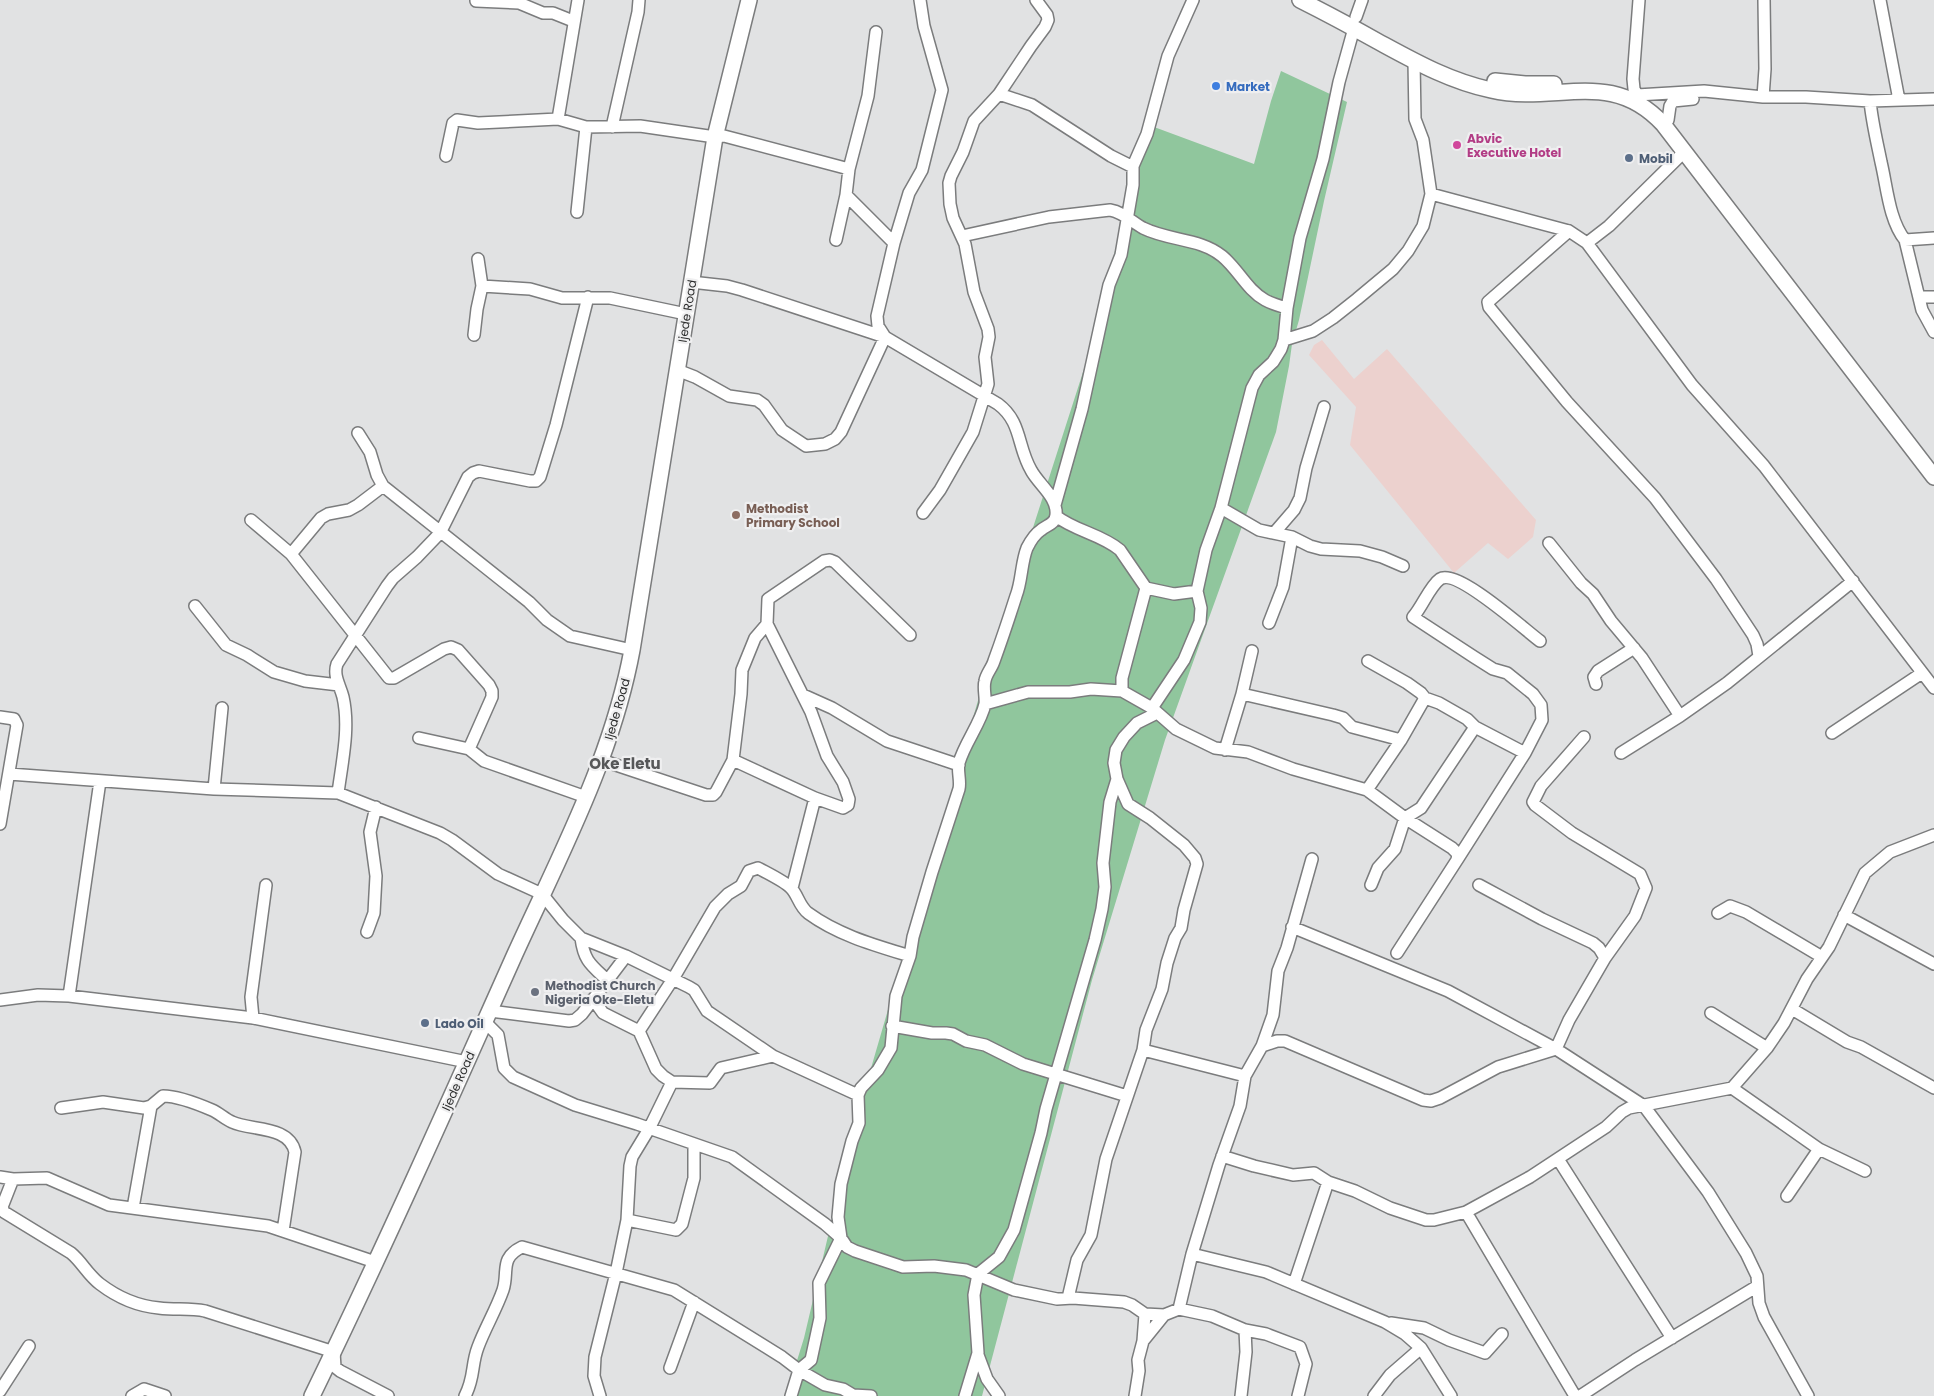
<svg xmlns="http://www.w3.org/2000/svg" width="1934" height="1396" font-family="Poppins,sans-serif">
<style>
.industrial{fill:#ecd1ce}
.green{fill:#90c69d}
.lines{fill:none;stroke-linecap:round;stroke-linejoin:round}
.minor-casing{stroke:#7b7c7d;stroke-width:14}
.major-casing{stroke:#7b7c7d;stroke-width:18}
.minor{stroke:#fff;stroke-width:11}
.major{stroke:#fff;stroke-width:15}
.shop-dot{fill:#3f7fe0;stroke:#efeff0;stroke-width:2}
.hotel-dot{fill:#d1479c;stroke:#efeff0;stroke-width:2}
.service-dot{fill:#5c6f8a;stroke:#efeff0;stroke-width:2}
.education-dot{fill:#8d6e63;stroke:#efeff0;stroke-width:2}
.worship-dot{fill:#6b7280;stroke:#efeff0;stroke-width:2}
.labels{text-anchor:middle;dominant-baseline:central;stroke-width:4.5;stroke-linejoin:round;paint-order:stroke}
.shop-label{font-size:12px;font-weight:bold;fill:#366cbe;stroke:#efeff0;text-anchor:start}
.hotel-label{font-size:12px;font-weight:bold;fill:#b23c85;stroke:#efeff0;text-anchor:start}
.service-label{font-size:12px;font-weight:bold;fill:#4e5e75;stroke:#efeff0;text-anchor:start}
.street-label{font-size:12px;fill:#2c2d2d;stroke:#efeff0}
.education-label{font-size:12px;font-weight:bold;fill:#785e54;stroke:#efeff0;text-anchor:start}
.worship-label{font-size:12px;font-weight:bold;fill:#5b616d;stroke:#efeff0;text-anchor:start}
.quarter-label{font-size:15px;font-weight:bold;fill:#565758;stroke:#efeff0}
</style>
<rect width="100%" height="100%" fill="#e1e2e3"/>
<path class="industrial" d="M1322,340L1354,379L1387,349L1536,520L1533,537L1508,559L1488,543L1454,573L1350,445L1356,407L1309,355L1314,345Z"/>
<path class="green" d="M1281,71L1347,102L1324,201L1299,320L1292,344L1289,366L1276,432L1165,740L1092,980L982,1396H786L804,1338L853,1130L984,680L1093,341L1146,124L1254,164L1271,101Z"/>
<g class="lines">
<defs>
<path id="minor" d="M1639,0L1633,79L1634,89L1637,95L1704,91L1763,97H1806L1870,101L1934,99
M1880,0L1899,100
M476,1L519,3L543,13H553L573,21
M1356,17L1362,0
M999,94L1032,105L1111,156L1133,167
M1763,97L1765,69L1764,0
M1870,101C1872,122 1877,142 1881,162C1887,187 1889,220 1905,240L1934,238
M558,119L578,0
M1668,120L1670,106L1673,101L1693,99
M612,127L638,12L639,0
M1683,153L1609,226L1587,243L1569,231L1488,302L1489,307L1567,402L1655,498L1716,579L1753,635L1757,644L1759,656
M446,156L453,123L457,120L478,123L558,119L586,127L640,126L715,137L724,136L849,169
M1431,194L1569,231
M846,195L894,243
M577,212L586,127
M962,236L1049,217L1110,210C1123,212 1132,222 1143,228C1169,241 1200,238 1222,256C1238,269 1247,290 1265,300C1272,304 1280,306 1287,308
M836,240L846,195L849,169L868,96L876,32
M1905,240L1922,310L1934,332
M1587,243L1692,385L1764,466L1934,688
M691,282L727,286L742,290L885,337L998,404C1022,422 1017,446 1031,470C1038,484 1058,497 1056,515C1055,524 1047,525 1041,530C1035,534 1030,542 1027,548C1021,563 1022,581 1016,596C1009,618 1002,639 994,661C992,668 986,674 985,681C983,688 986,697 985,704C981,723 964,744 959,763C957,771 961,781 959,789L932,872L913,937L910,956L896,996L891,1048L878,1070L861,1088L858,1095L859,1123L852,1141L841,1184L838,1217L841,1238L819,1283L820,1318L811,1360L799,1370L791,1396
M482,286L530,289L562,298H610L686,314
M1919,297H1934
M474,335L477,309L482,286L478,259
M1284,340L1313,331L1333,318L1357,299L1393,269L1408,251L1423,226L1431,194L1423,140L1415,119L1414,61
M677,370L695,377L729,396L757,400L764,405L782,430L806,446L825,444L835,439L841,432L885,337L878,326L877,316L894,243L909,193L922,170L942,90L924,26L920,0
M358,433L370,452L377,475L383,486L529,602L547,620L570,636L632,650
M1055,505L1082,409L1109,285L1121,255L1133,185V166L1147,134L1168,56L1193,0
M1221,508L1259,530L1292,537L1310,546L1321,549L1360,551L1382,557L1403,566
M923,513L940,490L973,432L988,384L985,357L989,337L988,329L974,292L965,244L953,218L950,204L949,183L951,176L963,152L974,121L999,94L1031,46L1045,27L1048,20L1047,15L1036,0
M1056,516C1075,531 1101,534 1120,550L1146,588L1174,594L1197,591
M251,520L291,554L389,678H394L444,649L451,647L458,650L489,685L492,691V697L469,749
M1275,532L1294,510L1300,498L1306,468L1324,407
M1549,543L1581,583L1593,594L1611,621L1642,658L1680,716L1727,683L1853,581
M291,554L321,518L328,514L349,510L358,505L383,486
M195,606L226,645L247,655L274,672L305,681L339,685
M1269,623L1283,587L1292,537
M1368,661L1407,683L1421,693L1425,698L1439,703L1467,719L1475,727L1525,753
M1596,684L1594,677L1598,671L1634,648
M1122,691V678L1146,588
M1242,694L1333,715L1343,718L1352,727L1401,740
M803,695L832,708L887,741L959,765
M985,704L1028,692H1070L1091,689L1122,691L1152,708L1176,729L1215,748L1248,752L1293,769L1367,790L1405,818L1452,848L1458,854L1457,860L1397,953
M1152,708L1184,660L1200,622L1201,608L1197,591L1206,550L1221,508L1252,388L1259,375L1273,362L1281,349L1284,340L1287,308L1300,238L1323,159L1339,82L1354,28
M0,717L14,719L17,725L0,824
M1832,733L1922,673
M419,738L469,749L484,761L586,797
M1225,750L1242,694L1252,651
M1621,753L1680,716
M601,760L706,795H713L716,792L733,760L741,694L742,670L755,638L767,624
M733,760L815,798L843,808L848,805L849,799L843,782L827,756L811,712L767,624L768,599L824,561L830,560L835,562L910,635
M9,774L214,789L338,793L440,833L452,840L498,874L542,894L563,920L581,938L626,956L689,987L694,990L707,1011L773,1056L858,1095
M214,789L222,708
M1367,790L1401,740L1425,698
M338,793C342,762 350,728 343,697C340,685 333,676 337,664L387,586L393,578L417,557L440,533L468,477L473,473L479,471L530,481H536L540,477L556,425L588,297
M1457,860L1525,753L1542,720L1541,705L1533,694L1507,673L1493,669L1474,657L1413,617C1422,607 1430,586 1440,579C1457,568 1525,630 1540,641
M1371,885L1378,868L1395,849L1405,818L1421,808L1475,727
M1479,885L1542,919L1593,943L1599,948L1605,958
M792,888L815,798
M1718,913L1730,906L1746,912L1822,957
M1844,915L1934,964
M1292,927L1448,991L1556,1049L1644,1106L1708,1192L1746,1253L1757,1276L1759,1303L1764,1317L1808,1396
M367,932L374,913L376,876L370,832L376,807
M581,938C584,961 591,965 607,980
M69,996L100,781
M593,999L603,1013L639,1031L656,1069L663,1076L672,1082L710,1083L721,1068L773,1056
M0,1000L38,995L69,996L253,1018L467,1062
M1792,1009L1847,1042L1861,1047L1934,1088
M490,1011L569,1021L575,1020L582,1014L626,956
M1711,1013L1767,1048
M253,1018L251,997L266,885
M485,1022L498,1035L504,1068L513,1077L575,1105L637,1124L732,1157L825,1224L841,1238L847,1247L855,1251L903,1267L934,1266L966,1270L1014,1290L1057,1299L1073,1298L1124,1302L1132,1305L1145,1314L1164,1315L1179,1309L1212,1316L1245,1330L1266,1334L1300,1347L1306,1364L1298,1396
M892,1026L932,1033H946L953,1034L966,1041L985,1045L1023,1064L1127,1096
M639,1031L673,979L715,907L728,894L741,886L749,871L758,868C767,873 784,881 791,888C798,895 799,906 808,913C838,935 874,945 910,956
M1262,1046L1277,1041H1285L1423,1100L1431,1101L1440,1098L1498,1067L1556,1049L1569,1020L1605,958L1635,916L1646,888L1640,874L1572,833L1535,805L1533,802L1541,786L1584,737
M1143,1050L1245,1076
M1732,1088L1819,1149L1787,1196
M61,1108L103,1102L144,1108L151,1106L163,1096C178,1096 198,1104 212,1110C219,1113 225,1119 232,1122C251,1131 289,1125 295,1152L283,1231
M1819,1149L1865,1171
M1222,1156L1254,1166L1293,1175L1314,1173L1328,1182L1355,1191L1390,1208L1426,1220H1434L1466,1212L1530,1177L1606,1127L1622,1112L1629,1108L1732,1088L1767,1048L1784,1023L1807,979L1829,947L1865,873L1890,852L1934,835
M1558,1159L1672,1338
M0,1177L13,1179L47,1178L109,1205L268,1226L375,1262
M13,1179L2,1207L4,1212L71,1253C82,1262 88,1275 100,1284C117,1297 137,1306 159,1308C175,1310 190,1308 205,1311L334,1352L335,1367L340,1371L388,1396
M133,1208L151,1106
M1466,1212L1575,1396
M627,1220L676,1230L682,1224L694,1178V1144
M1192,1254L1266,1272L1385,1322L1405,1334L1421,1348L1451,1396
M1294,1284L1328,1182
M1068,1298L1077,1260L1091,1235L1106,1159L1143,1050L1146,1030L1162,989L1167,963L1175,938L1181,928L1184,910L1197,864L1195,858L1184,845L1150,818L1128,804L1117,779
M1179,1309L1192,1254L1219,1165L1240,1106L1245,1076L1262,1046L1273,1015L1278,971L1287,948L1312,859
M1391,1323L1424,1328L1449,1340L1485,1353L1502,1334
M1143,1341L1164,1315
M978,1355L987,1379L999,1396
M670,1368L694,1302
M0,1391L29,1346
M132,1396L144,1389L165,1396
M465,1396C475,1377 471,1365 478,1347C485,1328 496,1310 503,1290C509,1272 499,1258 522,1247L674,1290L782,1357L799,1370L825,1385L843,1389L853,1395L871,1396
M600,1396L594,1376L595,1357L616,1273L627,1220L630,1166L632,1157L649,1129L672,1082
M965,1396L978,1353L974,1295L978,1274L999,1257L1014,1230L1041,1133L1046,1109L1095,940L1102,909L1105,887L1103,863L1110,802L1117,779L1114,763L1116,750L1124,737L1137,723L1157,713
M1135,1396L1139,1371L1138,1360L1143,1341L1145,1314
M1241,1396L1246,1352L1245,1330
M1374,1396L1390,1375L1421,1348
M1580,1396L1635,1360L1756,1287"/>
<path id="major" d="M1300,0C1326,13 1352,27 1377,41C1414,61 1449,81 1491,90C1556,105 1610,67 1663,124L1934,477
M1495,81L1525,84H1554
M312,1396C383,1250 449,1102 515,954C560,855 612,758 632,650L715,137L749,0"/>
</defs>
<use href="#minor" class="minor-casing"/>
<use href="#major" class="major-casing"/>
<use href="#minor" class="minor"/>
<use href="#major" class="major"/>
</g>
<circle class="shop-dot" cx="1216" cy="86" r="5"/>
<circle class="hotel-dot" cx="1457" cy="145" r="5"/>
<g class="service-dot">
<circle cx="1629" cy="158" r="5"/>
<circle cx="425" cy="1023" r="5"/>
</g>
<circle class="education-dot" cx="736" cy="515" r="5"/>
<circle class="worship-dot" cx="535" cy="992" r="5"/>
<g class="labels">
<g class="shop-label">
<text x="1226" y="86">Market</text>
</g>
<g class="hotel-label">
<text x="1467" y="138">Abvic<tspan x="1467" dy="14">Executive Hotel</tspan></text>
</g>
<g class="service-label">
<text x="1639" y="158">Mobil</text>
<text x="435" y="1023">Lado Oil</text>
</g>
<g class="street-label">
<text transform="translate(687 311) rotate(-81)">Ijede Road</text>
<text transform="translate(617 709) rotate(-74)">Ijede Road</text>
<text transform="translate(458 1081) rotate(-66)">Ijede Road</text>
</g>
<g class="education-label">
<text x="746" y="508">Methodist<tspan x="746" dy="14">Primary School</tspan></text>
</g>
<g class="worship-label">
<text x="545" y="985">Methodist Church<tspan x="545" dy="14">Nigeria Oke-Eletu</tspan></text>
</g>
<g class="quarter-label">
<text x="625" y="763">Oke Eletu</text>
</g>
</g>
</svg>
